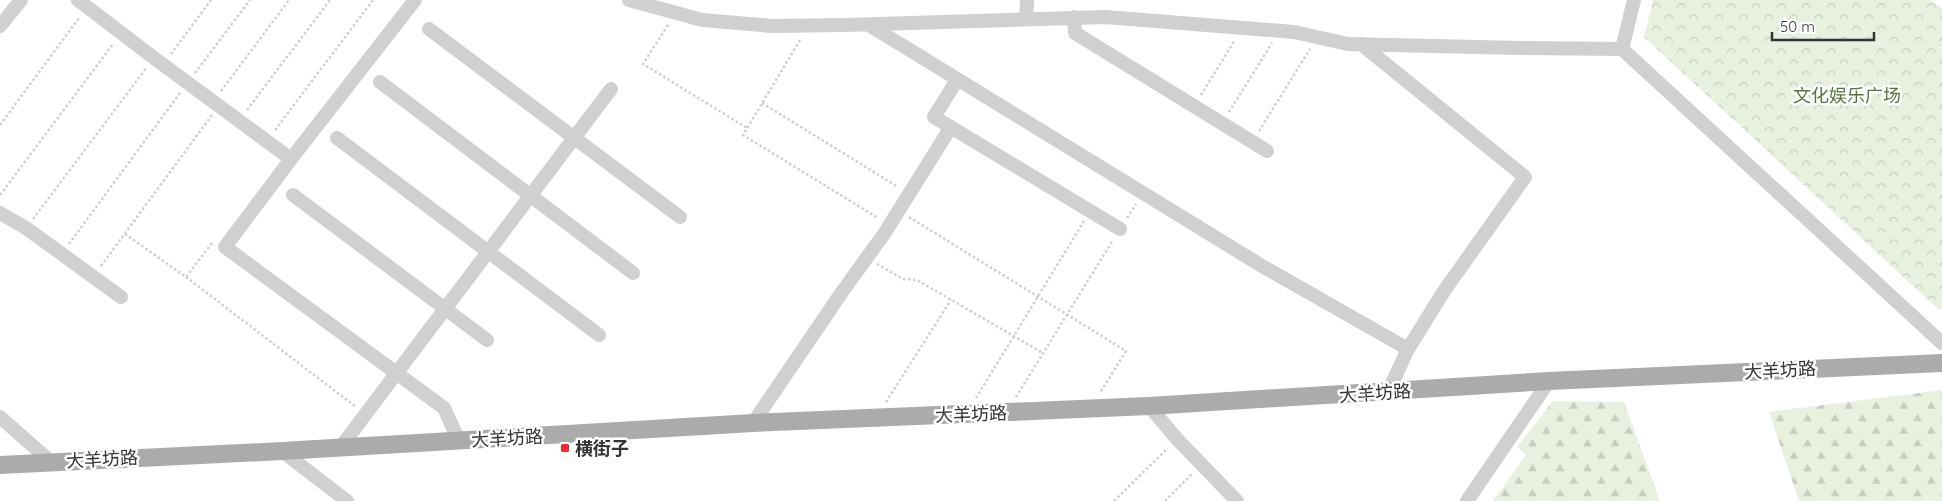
<svg xmlns="http://www.w3.org/2000/svg" width="1942" height="501" font-family="Quicksand,'Noto Sans SC',sans-serif">
<style>
.forest{fill:url(#forest-firs)}
.park{fill:url(#park-crowns)}
.lines{fill:none;stroke-linecap:round;stroke-linejoin:round}
.path{stroke:#d0d0d0;stroke-width:2.5;stroke-dasharray:2.5 2.5;stroke-linecap:butt}
.minor{stroke:#d0d0d0;stroke-width:14}
.major{stroke:#ababab;stroke-width:18}
.poi-dot{fill:#f72832;stroke:#fff;stroke-width:2}
.labels{text-anchor:middle;dominant-baseline:central;stroke-width:5;stroke-linejoin:round;paint-order:stroke}
.park-label{font-size:18px;fill:#54743a;stroke:#fff}
.street-label{font-size:18px;fill:#333;stroke:#fff}
.poi-label{font-size:18px;font-weight:bold;fill:#333;stroke:#fff;text-anchor:start}
</style>
<defs>
<pattern id="forest-firs" width="22" height="20" patternUnits="userSpaceOnUse" patternTransform="scale(1.25)"><rect width="22" height="20" fill="#e8f0e0"/><path d="M5 1l3.5 6h-7zM16 11l3.5 6h-7z" fill="#c7cec1"/></pattern>
<pattern id="park-crowns" width="20" height="18" patternUnits="userSpaceOnUse" patternTransform="scale(1.25)"><rect width="20" height="18" fill="#e8f0e0"/><path d="M2 6a3 3 0 1 1 6 0M12 15a3 3 0 1 1 6 0" fill="none" stroke="#c7cec1"/></pattern>
</defs>
<rect width="100%" height="100%" fill="#fff"/>
<path class="forest" d="M1942,390V501H1799L1769,412Z
M1553,401L1624,402L1660,501H1493L1526,455L1517,447Z"/>
<path class="park" d="M1653,0H1930L1942,8V307L1939,310L1644,37Z"/>
<g class="lines">
<path class="path" d="M668,25L643,64L747,128
M800,40L743,135L878,218
M171,54L211,0
M195,73L250,0
M221,91L289,0
M1201,95L1235,40
M762,103L898,187
M247,110L330,0
M1229,112L1272,43
M0,125L79,18
M275,130L373,0
M1259,131L1310,49
M0,195L113,44
M909,217L1126,351L1100,393
M1127,218L1136,204
M33,219L147,67
M125,234L186,277L212,243
M69,244L180,93
M877,264L903,279L917,280L1043,353
M101,266L212,115
M186,277L356,407
M1016,397L1113,240
M976,398L1084,221
M886,402L951,300
M1114,501L1168,448
M1165,501L1192,474"/>
<path class="minor" d="M78,0L154,58L291,159L225,247L444,408L459,441
M629,0L702,20L772,26L845,25L1105,17L1294,32L1348,44L1520,48L1622,49
M1634,0L1622,49L1942,343
M1074,17L1075,33L1267,151
M1026,19L1027,0
M869,25L1262,266L1408,349
M0,26L21,0
M429,29L680,217
M1361,44L1525,177L1444,291L1408,349L1388,392
M957,80L934,117L1120,229
M380,82L633,273
M337,138L599,335
M291,159L415,0
M293,195L487,340
M0,213L26,228L121,297
M1149,406L1177,439L1237,501
M0,417L51,462
M753,423L842,292L884,234L951,127
M340,448L611,89
M282,451L347,501
M1467,501L1549,381"/>
<path class="major" d="M0,465L282,451L753,423L1149,406L1549,381L1942,363"/>
</g>
<rect class="poi-dot" x="560" y="443" width="10" height="10" rx="2.5"/>
<g class="labels">
<g class="park-label">
<text x="1847" y="95">文化娱乐广场</text>
</g>
<g class="street-label">
<text transform="translate(1780 370) rotate(-3)">大羊坊路</text>
<text transform="translate(1375 393) rotate(-4)">大羊坊路</text>
<text transform="translate(971 414) rotate(-2)">大羊坊路</text>
<text transform="translate(507 438) rotate(-3)">大羊坊路</text>
<text transform="translate(102 459) rotate(-3)">大羊坊路</text>
</g>
<g class="poi-label">
<text x="575" y="448">横街子</text>
</g>
</g>
<path d="M1772 32v8h102v-8" fill="none" stroke="#333333" stroke-width="2.5"/>
<text x="1780" y="32" font-size="15" fill="#333333" stroke="#ffffff" stroke-width="4" paint-order="stroke">50 m</text>
</svg>
